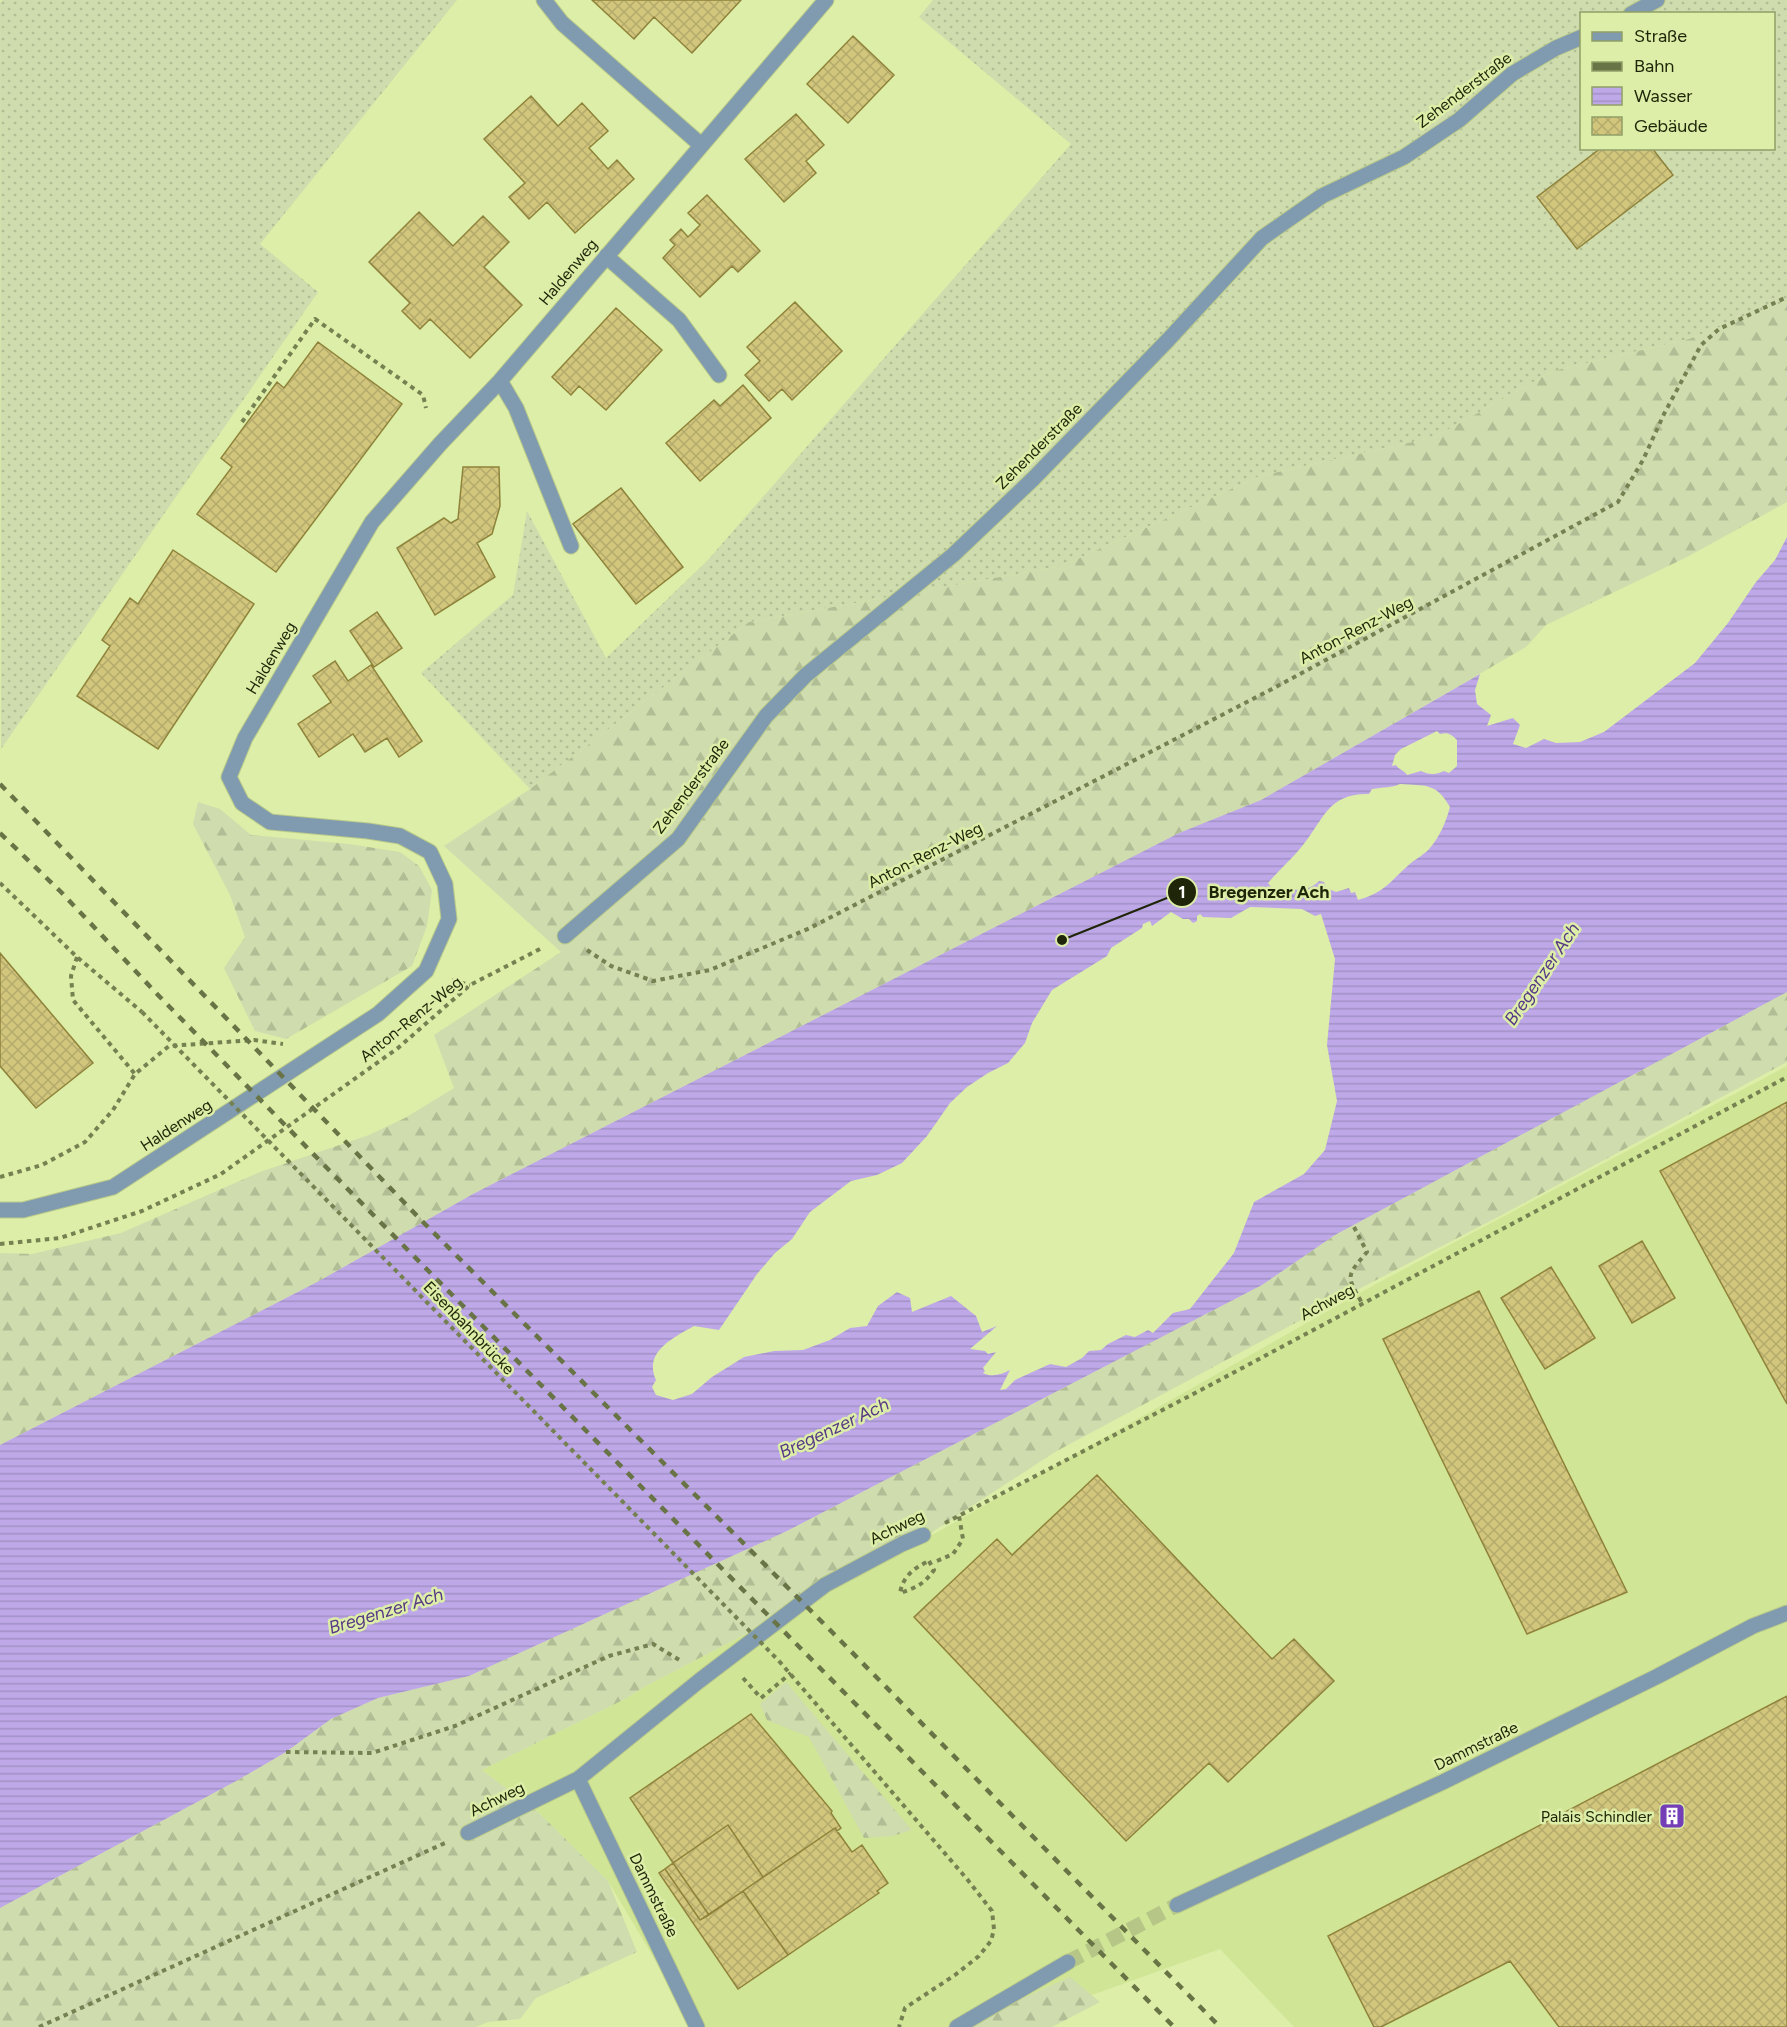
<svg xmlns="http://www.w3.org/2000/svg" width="1787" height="2027" font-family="Figtree,sans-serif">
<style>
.built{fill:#d1e596}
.grass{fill:url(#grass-dots);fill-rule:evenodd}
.forest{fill:url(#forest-firs)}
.water{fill:url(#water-rules);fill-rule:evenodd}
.building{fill:url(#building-cross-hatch);stroke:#8f833b;stroke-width:1.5}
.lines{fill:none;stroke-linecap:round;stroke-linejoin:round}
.minor-tunnel{stroke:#b6c687;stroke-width:15;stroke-dasharray:15 8;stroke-linecap:butt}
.minor-casing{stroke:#baca8a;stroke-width:17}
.path{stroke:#758151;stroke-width:4;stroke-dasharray:4.5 4.5;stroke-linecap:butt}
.minor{stroke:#809baf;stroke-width:15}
.rail{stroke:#697446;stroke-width:4.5;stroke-dasharray:8 8;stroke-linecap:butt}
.path-bridge{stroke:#758151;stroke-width:4;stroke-dasharray:4.5 4.5;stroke-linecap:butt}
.labels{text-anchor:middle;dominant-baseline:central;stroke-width:5;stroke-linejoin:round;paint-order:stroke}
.street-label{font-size:16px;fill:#1f2508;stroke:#dceea7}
.poi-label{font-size:16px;fill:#1f2508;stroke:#dceea7;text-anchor:end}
.water-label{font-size:18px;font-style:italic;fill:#583985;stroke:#dceea7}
.leader{fill:none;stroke:#1f2508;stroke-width:2}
.callout-dot{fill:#1f2508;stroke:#dceea7;stroke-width:2}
.mark-label{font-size:18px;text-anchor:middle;font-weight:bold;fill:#fff}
.callout-label{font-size:18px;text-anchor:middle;font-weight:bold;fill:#1f2508;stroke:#dceea7;stroke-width:5;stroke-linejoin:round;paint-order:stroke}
</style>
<defs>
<pattern id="grass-dots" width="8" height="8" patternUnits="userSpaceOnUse" patternTransform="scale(1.5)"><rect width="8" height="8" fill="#cfdcae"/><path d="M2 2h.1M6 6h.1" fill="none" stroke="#b1bd94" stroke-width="1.8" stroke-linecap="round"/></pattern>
<pattern id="forest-firs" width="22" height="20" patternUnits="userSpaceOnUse" patternTransform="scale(1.5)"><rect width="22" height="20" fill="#cfdcae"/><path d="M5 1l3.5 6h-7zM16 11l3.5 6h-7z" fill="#b1bd94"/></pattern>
<pattern id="water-rules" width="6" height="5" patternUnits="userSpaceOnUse" patternTransform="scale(1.5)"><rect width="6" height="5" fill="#bea8e8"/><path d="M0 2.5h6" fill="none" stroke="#a390c6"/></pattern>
<pattern id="building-cross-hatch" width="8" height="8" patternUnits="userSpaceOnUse" patternTransform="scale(1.5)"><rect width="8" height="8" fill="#d2c67d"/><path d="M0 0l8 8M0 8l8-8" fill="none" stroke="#b4aa6b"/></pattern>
</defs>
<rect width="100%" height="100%" fill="#dceea7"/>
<path class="built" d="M1787,1066V2027H1294L1220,1949L1003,2027H695L608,1881L539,1813L482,1770L625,1699L646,1686L897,1555L1374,1285Z"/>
<path class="grass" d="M2,0H457L260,244L318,292L1,749L0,3Z
M933,0H1787V301L1689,339L1553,371L1435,437L1260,476L1062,566L749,622L530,789L421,673L513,595L527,511L606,658L707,561L1071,144L919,17ZM1582,14H1774V148H1582Z"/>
<path class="forest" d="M1787,301V502L1687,557L1546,625L1526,647L1261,800L1179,833L473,1194L319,1281L0,1445V1253L32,1254L121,1233L260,1172L369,1135L405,1118L454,1088L434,1035L561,952L444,846L530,789L749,622L1062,566L1260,476L1435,437L1553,371L1689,339Z
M198,802L220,809L251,835L349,844L400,852L419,866L432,890L427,926L412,966L286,1039L255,1031L224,968L245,937L230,895L193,824Z
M1787,992V1062L1498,1217L1355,1291L1055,1452L897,1555L646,1686L625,1699L482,1770L539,1813L608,1881L637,1952L536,1998L520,2019L488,2022L476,2027H0V1908L238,1780L286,1752L331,1719L378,1698L469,1676L787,1531L1262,1285L1335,1235Z
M786,1682L912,1830L893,1836L864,1838L809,1737L767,1720L760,1704Z
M1070,1977L1100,2002L1052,2027H970L1016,2001Z"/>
<path class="water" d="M1787,537V992L1335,1235L1262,1285L787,1531L469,1676L378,1698L331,1719L286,1752L238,1780L0,1908V1445L319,1281L473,1194L1179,833L1261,800L1480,674L1475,690L1477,704L1491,715L1487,726L1513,718L1520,725L1513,744L1526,748L1544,739L1556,743L1580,742L1604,732L1695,663L1728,623L1756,582L1775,560ZM1437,731L1440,734C1448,732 1451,734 1457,740V766L1449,773L1444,771C1436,775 1429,775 1421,771L1407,775C1404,770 1399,770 1396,765L1392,766L1395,755L1401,749ZM1400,784C1425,786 1436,782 1450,807C1446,822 1440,836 1430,848C1425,854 1417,858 1411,863C1392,879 1385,893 1358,900L1355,892L1351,893L1349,888L1336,892L1326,888L1324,882L1319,881C1307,894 1289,889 1272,888L1268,883C1279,870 1292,859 1303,845C1324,819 1328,793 1369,794L1372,789C1382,787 1392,788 1400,784ZM1250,907L1302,909L1315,916L1321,914L1335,959L1327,1045L1337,1101L1325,1150L1304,1174L1254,1202L1234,1253L1190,1309L1173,1313L1153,1333L1148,1330L1135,1337L1126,1335L1108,1344L1101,1350L1089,1351L1082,1358L1066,1367L1050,1364L1015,1380L1006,1389L1000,1390L1010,1370C1002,1374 992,1378 983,1373L985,1371L983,1368L996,1352L988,1354L985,1351L970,1349L997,1326L982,1332L976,1316L951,1296L912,1312L910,1298L897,1292L878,1306L867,1326L850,1328L830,1340L803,1350L774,1351L744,1357L712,1377L692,1394L673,1400L656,1395L652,1387L656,1380C643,1352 673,1338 694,1326L719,1330L757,1274L775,1253L792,1239L810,1212L851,1181L877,1175L902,1163L927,1136L950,1103L967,1087L988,1073L1008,1063L1025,1043L1032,1023L1052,990L1107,956L1111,948L1142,928L1143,924L1150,921L1152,926L1171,912L1183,919H1189L1193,923L1197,921V916L1200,914L1203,917L1231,918Z"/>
<path class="building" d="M592,0H741L692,53L654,17L634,39Z
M853,36L894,75L848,123L807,84Z
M531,96L558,126L582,103L608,131L589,148L608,169L617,160L634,179L575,233L547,202L529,219L509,197L525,183L484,139Z
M796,114L824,145L806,161L816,173L784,202L745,159Z
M1601,148H1652L1673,175L1577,249L1537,197Z
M707,195L760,251L738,272L732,266L700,297L663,258L675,245L670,240L681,229L688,237L700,225L688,213Z
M419,212L453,246L483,216L509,242L484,267L522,305L470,358L430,319L420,329L402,311L410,303L369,262Z
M795,302L842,351L792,400L782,389L769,401L745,375L760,361L747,347Z
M616,308L662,350L606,410L579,386L571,395L552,377Z
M318,342L402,404L276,572L197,514L232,467L221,458L277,382L284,388Z
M743,385L771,418L700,481L666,443L714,400L720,406Z
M463,467H499L500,506L492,534L477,543L495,577L435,615L397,548L444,518L451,523L458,519Z
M621,488L683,567L636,604L573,524Z
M173,550L254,604L158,749L77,696L110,646L102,640L130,598L138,604Z
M377,612L402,648L374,667L350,631Z
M335,661L348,681L371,665L422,741L399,757L387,738L365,752L353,734L319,757L298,724L331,702L313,676Z
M0,953L93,1063L36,1108L0,1066Z
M1787,1102V1404L1660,1171Z
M1642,1241L1675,1298L1632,1323L1599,1266Z
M1551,1267L1595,1338L1545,1369L1501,1298Z
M1479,1291L1627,1592L1527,1634L1383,1339Z
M1097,1475L1272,1659L1294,1639L1334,1681L1228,1782L1209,1763L1126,1841L914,1617L997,1539L1012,1555Z
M1787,1696V2027H1559L1510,1961L1381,2027H1374L1328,1936Z
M751,1714L832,1811L831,1813L841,1828L837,1831L835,1828L763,1877L728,1825L673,1863L630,1798Z
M728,1825L763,1877L709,1915L673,1863Z
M835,1828L852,1852L862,1845L888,1883L877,1891L879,1893L788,1955L743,1891Z
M673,1863L709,1915L700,1920L665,1869Z
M665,1869L700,1920L743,1891L788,1955L738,1989L659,1873Z"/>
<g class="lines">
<path class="minor-tunnel" d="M1068,1962L1177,1905"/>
<defs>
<path id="minor" d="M544,0L562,23L701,145
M1631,14L1657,0
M606,256L679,320L719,375
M500,381L516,408L571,546
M565,936L678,839L766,716L806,675L953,555L1033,479L1168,340L1262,238L1322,196L1404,157L1459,120L1512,74L1556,48L1582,37
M0,1210H23L113,1187L378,1014L426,971L449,919L445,884L430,852L400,836L368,831L270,822L242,803L229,777L245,738L372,522L440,444L500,381L826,0
M578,1779L697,2027
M468,1833L578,1779L699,1681L825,1585L902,1544L923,1535
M1177,1905L1443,1782L1658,1676L1753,1626L1787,1613
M957,2027L1068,1962"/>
</defs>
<use href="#minor" class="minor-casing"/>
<path class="path" d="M242,422L315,319L423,395L426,408
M0,883L77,957L142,1012
M587,950L611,966L653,981L710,970L810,928L1274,688L1618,502L1643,460L1664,414L1701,345L1719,329L1787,297
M77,957L71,976L73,1000L135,1074
M452,980L470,985
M0,1177L42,1165L85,1142L113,1110L135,1074L169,1046L254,1040L283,1044
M1354,1227L1367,1252C1346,1277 1346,1275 1362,1303
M0,1244L60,1238L142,1211L221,1174L398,1048L470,985L542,948
M945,1523L1201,1390L1787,1077
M929,1561L934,1570C923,1585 917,1587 900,1593C903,1576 914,1568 929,1561Z
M937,1561L953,1554L963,1539L959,1516
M779,1661L967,1879L992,1911L994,1929L991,1941L979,1956L955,1975L905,2008L899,2027
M743,1678L761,1698L791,1673
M286,1752L372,1753L455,1726L609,1656L653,1644L681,1661
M39,2027L445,1843"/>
<use href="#minor" class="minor"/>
<path class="rail" d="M0,784L424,1223L833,1633L1220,2027
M0,833L61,892L158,995L326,1167L1174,2027"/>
<path class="path-bridge" d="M142,1012L779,1661"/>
</g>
<defs>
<symbol id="building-square" viewBox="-11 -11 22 22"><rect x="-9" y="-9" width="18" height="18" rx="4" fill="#743fb6" stroke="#dceea7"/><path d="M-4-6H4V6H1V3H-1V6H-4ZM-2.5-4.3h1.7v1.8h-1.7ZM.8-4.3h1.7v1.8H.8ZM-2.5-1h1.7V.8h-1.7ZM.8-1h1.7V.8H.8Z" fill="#fff"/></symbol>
</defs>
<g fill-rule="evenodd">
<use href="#building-square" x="1657" y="1801" width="30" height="30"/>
</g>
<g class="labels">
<g class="street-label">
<text transform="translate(1464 90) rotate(-37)">Zehenderstraße</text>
<text transform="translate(568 272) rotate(-50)">Haldenweg</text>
<text transform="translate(1039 446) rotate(-45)">Zehenderstraße</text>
<text transform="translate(1356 630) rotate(-28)">Anton-Renz-Weg</text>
<text transform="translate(271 658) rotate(-59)">Haldenweg</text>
<text transform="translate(691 786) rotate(-53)">Zehenderstraße</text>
<text transform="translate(925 855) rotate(-27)">Anton-Renz-Weg</text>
<text transform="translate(411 1019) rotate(-39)">Anton-Renz-Weg</text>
<text transform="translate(176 1125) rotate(-33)">Haldenweg</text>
<text transform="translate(1327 1302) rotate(-28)">Achweg</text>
<text transform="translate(469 1328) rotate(46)">Eisenbahnbrücke</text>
<text transform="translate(897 1527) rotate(-26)">Achweg</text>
<text transform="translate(1476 1746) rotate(-26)">Dammstraße</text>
<text transform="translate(497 1799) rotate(-26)">Achweg</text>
<text transform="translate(654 1895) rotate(64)">Dammstraße</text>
</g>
<g class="poi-label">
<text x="1652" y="1816">Palais Schindler</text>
</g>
<g class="water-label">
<text transform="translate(1542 974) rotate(-56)">Bregenzer Ach</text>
<text transform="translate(834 1428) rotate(-25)">Bregenzer Ach</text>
<text transform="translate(386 1611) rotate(-17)">Bregenzer Ach</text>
</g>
</g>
<path class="leader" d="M1062 940L1182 892"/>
<g class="callout-dot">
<circle cx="1062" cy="940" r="6"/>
<circle cx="1182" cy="892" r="15"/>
</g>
<g class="mark-label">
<text x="1182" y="898">1</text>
</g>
<g class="callout-label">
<text x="1269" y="898">Bregenzer Ach</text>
</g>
<rect x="1580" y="12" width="195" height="138" fill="#dceea7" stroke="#909e67" stroke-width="1.5"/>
<rect x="1592" y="32" width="30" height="9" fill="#809baf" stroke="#909e67" stroke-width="1.5"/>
<text x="1634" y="42" font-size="18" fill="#1f2508">Straße</text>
<rect x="1592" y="62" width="30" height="9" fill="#697446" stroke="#909e67" stroke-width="1.5"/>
<text x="1634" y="72" font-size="18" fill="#1f2508">Bahn</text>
<rect x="1592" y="87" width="30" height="18" fill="url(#water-rules)" stroke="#909e67" stroke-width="1.5"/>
<text x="1634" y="102" font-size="18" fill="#1f2508">Wasser</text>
<rect x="1592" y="117" width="30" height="18" fill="url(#building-cross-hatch)" stroke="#909e67" stroke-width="1.5"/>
<text x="1634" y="132" font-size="18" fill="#1f2508">Gebäude</text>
</svg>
